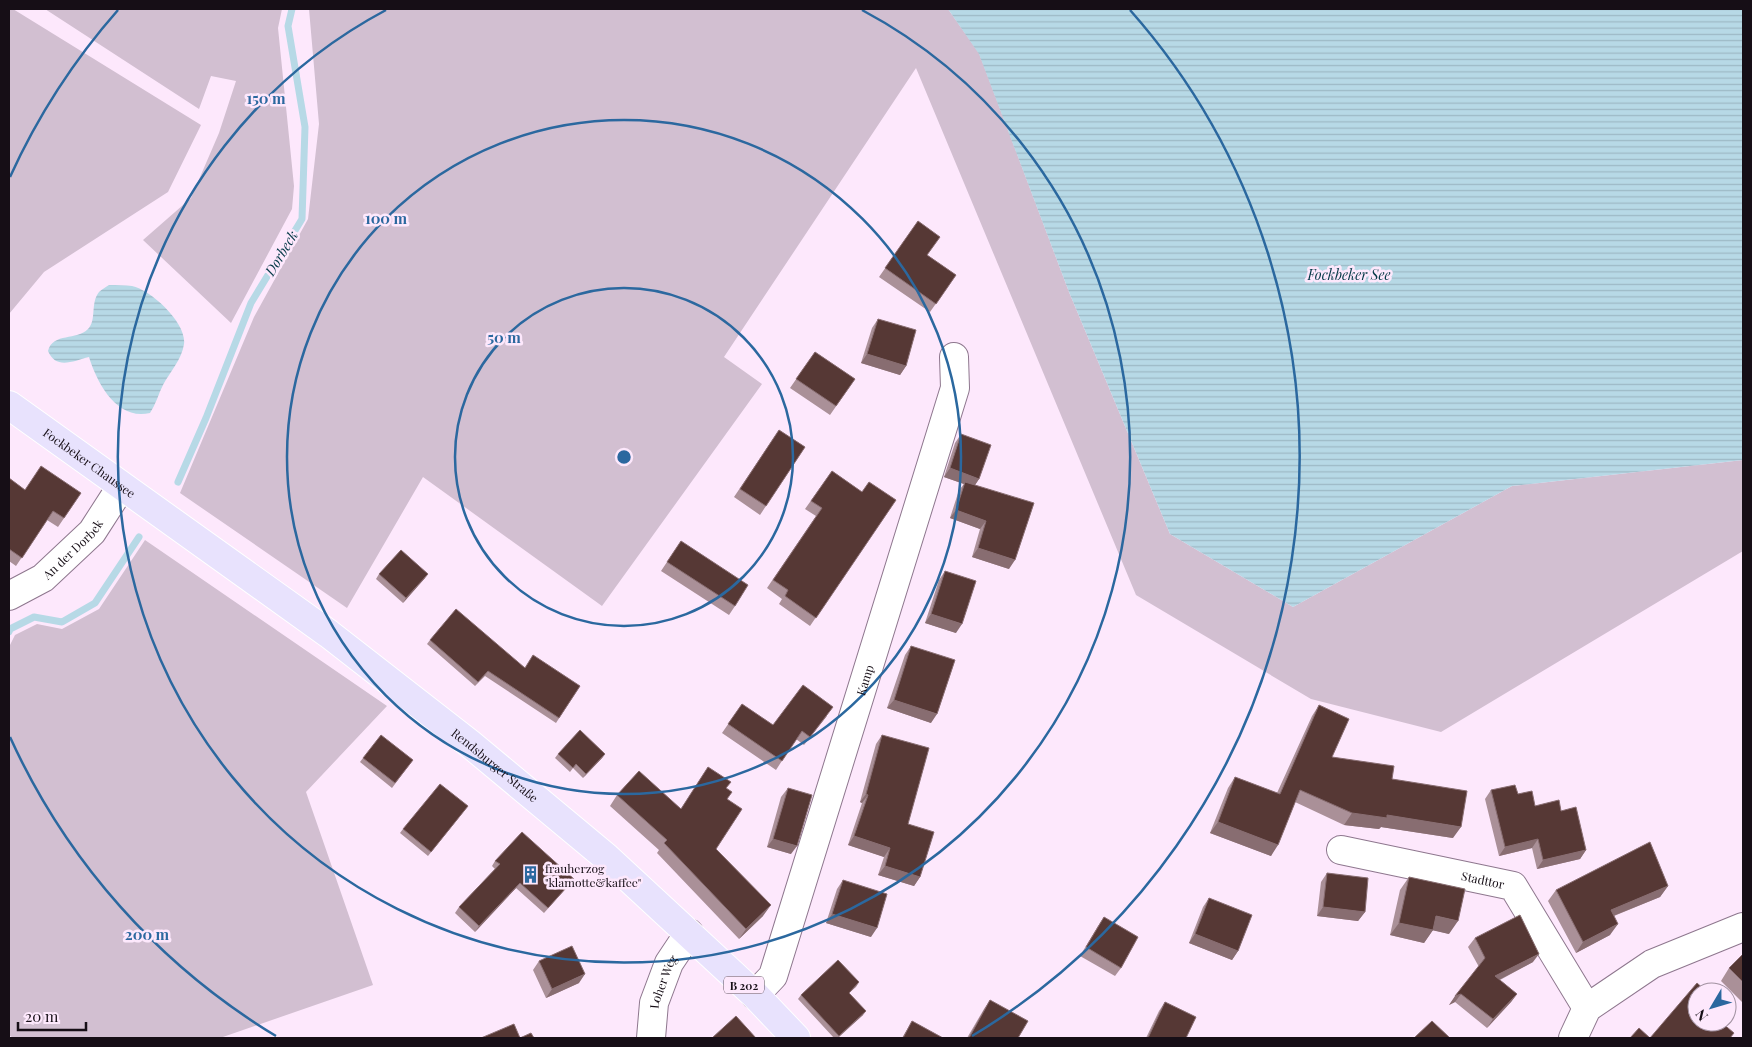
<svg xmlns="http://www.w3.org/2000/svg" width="1752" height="1047" font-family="'Playfair Display',serif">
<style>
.green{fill:#d2bfd1}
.water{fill:url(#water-rules)}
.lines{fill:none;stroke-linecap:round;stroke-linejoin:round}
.stream{stroke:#b7d9e6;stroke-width:7}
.minor-casing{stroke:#8e778e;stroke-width:30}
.major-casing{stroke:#fff;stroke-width:30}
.minor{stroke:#fff;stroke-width:28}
.major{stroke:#e8e2fd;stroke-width:28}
.wall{fill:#aa9098}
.shaded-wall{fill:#886d71}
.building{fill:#563835;stroke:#886d71}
.ring{fill:none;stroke:#2b689f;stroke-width:2.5}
.labels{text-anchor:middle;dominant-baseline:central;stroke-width:5;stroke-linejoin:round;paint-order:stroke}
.shield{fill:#fde8fc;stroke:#5b4f5b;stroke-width:1}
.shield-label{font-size:11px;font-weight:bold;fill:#160e16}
.street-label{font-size:12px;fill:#160e16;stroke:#fde8fc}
.poi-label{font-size:12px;fill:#160e16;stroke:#fde8fc;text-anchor:start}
.water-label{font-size:14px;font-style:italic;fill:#033846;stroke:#fde8fc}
.centre{fill:#2b689f;stroke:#fde8fc;stroke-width:2.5}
.ring-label{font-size:15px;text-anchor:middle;font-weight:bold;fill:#2b689f;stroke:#fde8fc;stroke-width:5;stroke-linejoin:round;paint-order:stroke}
</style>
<defs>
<pattern id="water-rules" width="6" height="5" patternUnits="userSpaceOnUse" patternTransform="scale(1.25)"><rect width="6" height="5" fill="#b7d9e6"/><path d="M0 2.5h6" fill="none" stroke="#9db9c5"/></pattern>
</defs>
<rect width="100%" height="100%" fill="#fde8fc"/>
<path class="green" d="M9,9H13L201,125L168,192L44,272L9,314Z
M45,9H282L278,28L294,186L292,209L231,323L143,240L191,198L219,133L236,81L211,76L199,109Z
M309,9H948L979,53L1069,292L1170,534L1293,607L1512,486L1743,460V551L1441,732L1311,699L1136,595L916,68L724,357L762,384L602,606L423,477L347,608L180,493L254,317L308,219L319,124Z
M145,540L387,706L306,792L373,985L220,1038H13L9,1035V647L15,635L37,624L62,629L99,609Z"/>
<path class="water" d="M948,9H1743V460L1512,486L1293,607L1170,534L1069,292L979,54Z
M109,285C117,285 125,285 132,286C151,290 187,323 184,344C182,359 170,372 163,385C158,395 156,404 150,413C117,421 97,383 89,357C73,361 56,370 48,351C53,332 77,341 88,329C97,320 90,303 99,292C102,289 106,287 109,285Z"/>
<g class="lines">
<path class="stream" d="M178,482L206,418L251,303L302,219L305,127L288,26L292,9
M9,632L10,629L34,617L62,622L95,603L139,537"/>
<defs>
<g id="minor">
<path id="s1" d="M9,596L43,578L92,532L121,487"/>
<path id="s2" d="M1341,850L1513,886L1587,1008"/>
<path id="s3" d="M755,995L773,976L955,388L954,357"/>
<path id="s4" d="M651,1038L654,1003L669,963L689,933"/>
<path d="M1573,1038L1587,1008L1652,964L1743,927"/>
</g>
<g id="major">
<path id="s5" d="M9,405L329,634L469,743L606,857L755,995L796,1038"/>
</g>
</defs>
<use href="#minor" class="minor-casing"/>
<use href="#major" class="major-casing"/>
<use href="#minor" class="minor"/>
<use href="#major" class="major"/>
</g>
<path class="wall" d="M918,221L927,255L956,275L930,312L879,277Z
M878,319L906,366L900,375L861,363L872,328Z
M815,352L855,379L830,415L790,388Z
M779,430L805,447L760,515L734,497Z
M961,434L979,479L975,485L1009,569L972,557L980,529L950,518L959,490L964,484L944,477L955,443Z
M832,471L862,492L896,500L810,626L779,604L782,599L767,588L816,516L805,509Z
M9,478L25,490L81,493L58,527L47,520L16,566L9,561Z
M681,541L735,606L729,615L661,571Z
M945,571L956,633L925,623L939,580Z
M379,574L425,578L403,603L376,579Z
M430,640L524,668L580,686L556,723L485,676L475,686L427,644Z
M911,646L931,723L887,708L905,655Z
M742,704L773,725L827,716L804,745L796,739L776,770L722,733Z
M1319,705L1332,757L1392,779L1453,838L1381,827L1379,829L1344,825L1295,802L1271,856L1210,833L1228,788L1235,777L1277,793L1312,716Z
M882,735L908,824L920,877L914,886L878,875L884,857L848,845L862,803L860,802L876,744Z
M558,754H605L602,758L583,778L573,768L570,772L555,758Z
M363,758L413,760L392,788L360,762Z
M708,767L726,788L727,799L716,849L763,916L739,939L657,853L659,850L610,806L617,795L681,809Z
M788,788L791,854L767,847L781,797Z
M1491,790L1518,794L1535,806L1561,811L1586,850L1580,859L1537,869L1532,848L1499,856L1485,799Z
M468,806L428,856L400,833L403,829Z
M495,861L574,879L570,884L544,913L516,888L475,932L455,913L459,907L495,869L492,866Z
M1327,873L1365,912L1358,921L1317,916L1321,882Z
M1409,877L1449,934L1433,930L1424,943L1390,935L1400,890Z
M843,880L871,937L826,923L837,889Z
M1668,886L1660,897L1614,916L1610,935L1576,953L1548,901L1556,890Z
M1209,898L1238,951L1232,960L1189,943L1203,907Z
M1104,917L1121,968L1115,976L1080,956L1098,926Z
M1475,938L1533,962L1500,980L1517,994L1511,1002L1487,1028L1455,1002L1449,1005L1479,967L1468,947Z
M1743,954V1003L1721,981L1729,968Z
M539,961L579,983L546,998L533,970Z
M859,982L856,987L849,993L863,1015L838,1038H834L798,999L801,995Z
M990,1000L1018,1038H967L984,1009Z
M1165,1002L1186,1038H1146L1159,1011Z
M912,1021L943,1038H902Z"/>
<path class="shaded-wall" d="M867,354L906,366L900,375L861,363Z
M950,468L979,479L973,488L965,482L964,484L944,477Z
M956,510L986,521L980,529L950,518Z
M978,548L1015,560L1009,569L972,557Z
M428,574L425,578L403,603L406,598Z
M931,614L962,624L956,633L925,623Z
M894,700L937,714L931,723L887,708Z
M605,754L602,758L583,778L586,774Z
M866,794L868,795L862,803L860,802Z
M1352,813L1387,815L1461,827L1453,838L1381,827L1379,829L1344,825Z
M1218,822L1278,845L1271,856L1210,833Z
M854,836L890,848L884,857L848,845Z
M773,839L797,846L791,854L767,847Z
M1538,839L1532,848L1499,856L1505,847Z
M1586,850L1580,859L1537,869L1543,860Z
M885,866L920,877L914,886L878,875Z
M520,883L516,888L475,932L479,926Z
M1668,886L1660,897L1603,920L1611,910Z
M771,905L763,916L739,939L746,929Z
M1323,907L1365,912L1358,921L1317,916Z
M832,914L877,928L871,937L826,923Z
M1436,916L1458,921L1449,934L1427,929Z
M1399,923L1433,930L1424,943L1390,935Z
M1618,924L1610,935L1576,953L1583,942Z
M1195,934L1238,951L1232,960L1189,943Z
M1539,954L1533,962L1489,985L1495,976Z
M585,974L579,983L546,998L552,989Z
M1461,994L1455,1002L1449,1005L1455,996Z
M1517,994L1511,1002L1487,1028L1493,1019Z
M866,1011L863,1015L837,1038L839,1036Z"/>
<path class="building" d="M918,221L940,237L927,255L956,275L936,304L885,268Z
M878,319L916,330L906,366L867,354Z
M815,352L855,379L836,406L796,379Z
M779,430L805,447L766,506L740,489Z
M961,434L991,445L979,479L950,468Z
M41,466L81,493L64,518L53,511L22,558L9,549V478L25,490Z
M832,471L862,492L869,482L896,500L816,618L785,596L788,590L773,580L822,508L811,501Z
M965,482L1034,503L1015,560L978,548L986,521L956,510Z
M681,541L748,585L735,606L667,562Z
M401,550L428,574L406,598L379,574Z
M945,571L976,581L962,624L931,614Z
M456,609L525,668L533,655L580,686L559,718L488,671L478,682L430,640Z
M911,646L955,660L937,714L894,700Z
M803,685L833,707L810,737L802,731L782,761L728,724L742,704L773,725Z
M1319,705L1349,719L1332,757L1394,766L1392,779L1467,791L1461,827L1387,815V818L1352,813L1300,790L1278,845L1218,822L1235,777L1280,794Z
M580,730L605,754L586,774L576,764L573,768L558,754Z
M381,735L413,760L395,783L363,758Z
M882,735L929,748L908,824L934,832L920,877L885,866L890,848L854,836L868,795L866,794Z
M708,767L731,782L726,788L732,792L727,799L742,809L716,849L771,905L746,929L664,843L667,840L617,795L639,771L681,809Z
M440,784L468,806L431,852L403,829Z
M1515,785L1518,794L1532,791L1535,806L1559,800L1561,811L1576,807L1586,850L1543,860L1538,839L1505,847L1491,790Z
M788,788L812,795L797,846L773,839Z
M522,832L574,879L548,908L520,883L479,926L459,907L500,864L495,861Z
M1650,842L1668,886L1611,910L1618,924L1583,942L1556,890Z
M1327,873L1368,878L1365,912L1323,907Z
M1409,877L1465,889L1458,921L1436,916L1433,930L1399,923Z
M843,880L887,894L877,928L832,914Z
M1209,898L1252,915L1238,951L1195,934Z
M1520,915L1539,954L1495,976L1517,994L1493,1019L1461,994L1455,996L1485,958L1475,938Z
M1104,917L1138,937L1121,968L1086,947Z
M572,946L585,974L552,989L539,961Z
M1743,954V982L1729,968Z
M838,960L859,982L849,993L866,1011L839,1036L801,995Z
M1697,983L1707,992H1697V1022H1721L1734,1033L1730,1038H1630L1639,1028L1650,1038Z
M990,1000L1028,1021L1018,1038H969Z
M1165,1002L1196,1017L1186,1038H1148Z
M736,1016L756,1038H712Z
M912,1021L943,1038H903Z
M1432,1021L1450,1038H1414Z
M514,1024L520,1038L531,1033L534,1038H481Z"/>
<g class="ring">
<circle cx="624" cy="457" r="169"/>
<circle cx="624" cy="457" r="337"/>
<path d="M862 10A506 506 0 1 1 386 10"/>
<path d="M276 1036A675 675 0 0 1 10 737M10 177A675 675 0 0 1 118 10M1130 10A675 675 0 0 1 972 1036"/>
</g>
<defs>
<symbol id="building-bare" viewBox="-9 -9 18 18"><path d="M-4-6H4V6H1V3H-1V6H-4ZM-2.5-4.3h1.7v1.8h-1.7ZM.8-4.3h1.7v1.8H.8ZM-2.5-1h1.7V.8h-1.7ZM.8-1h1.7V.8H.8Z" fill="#2b689f" stroke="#fde8fc" stroke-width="2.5" paint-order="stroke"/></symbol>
</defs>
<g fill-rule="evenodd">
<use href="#building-bare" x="518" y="862" width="25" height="25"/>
</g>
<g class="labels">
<rect class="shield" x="724" y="976.5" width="40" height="17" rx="4"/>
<g class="shield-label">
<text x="744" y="985">B 202</text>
</g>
<g class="street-label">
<text stroke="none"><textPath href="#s5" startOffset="99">Fockbeker Chaussee</textPath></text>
<text stroke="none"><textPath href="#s1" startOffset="80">An der Dorbek</textPath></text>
<text stroke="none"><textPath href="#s3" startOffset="336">Kamp</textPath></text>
<text stroke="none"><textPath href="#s5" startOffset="605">Rendsburger Straße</textPath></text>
<text stroke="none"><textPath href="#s2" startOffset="145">Stadttor</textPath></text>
<text stroke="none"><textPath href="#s4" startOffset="58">Loher Weg</textPath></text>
</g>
<g class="poi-label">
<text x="545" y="868">frauherzog<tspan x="545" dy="14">"klamotte&amp;kaffee"</tspan></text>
</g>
<g class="water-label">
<text transform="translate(281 253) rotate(-59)">Dorbeck</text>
<text x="1349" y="274">Fockbeker See</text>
</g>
</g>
<circle cx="624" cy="457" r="8" class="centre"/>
<g class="ring-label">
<text x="266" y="104">150 m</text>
<text x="386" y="224">100 m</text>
<text x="504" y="343">50 m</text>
<text x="147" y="940">200 m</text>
</g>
<rect width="1752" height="1047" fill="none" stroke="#160e16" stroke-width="20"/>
<g transform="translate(1712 1007) rotate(232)"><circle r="24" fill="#fde8fc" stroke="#a191a0"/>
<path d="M0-4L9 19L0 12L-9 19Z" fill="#2b689f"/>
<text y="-8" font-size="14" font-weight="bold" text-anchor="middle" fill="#160e16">N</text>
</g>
<path d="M18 1022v8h68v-8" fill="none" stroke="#160e16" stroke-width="2.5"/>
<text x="25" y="1022" font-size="15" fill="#160e16" stroke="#fde8fc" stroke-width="4" paint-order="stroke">20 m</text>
</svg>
